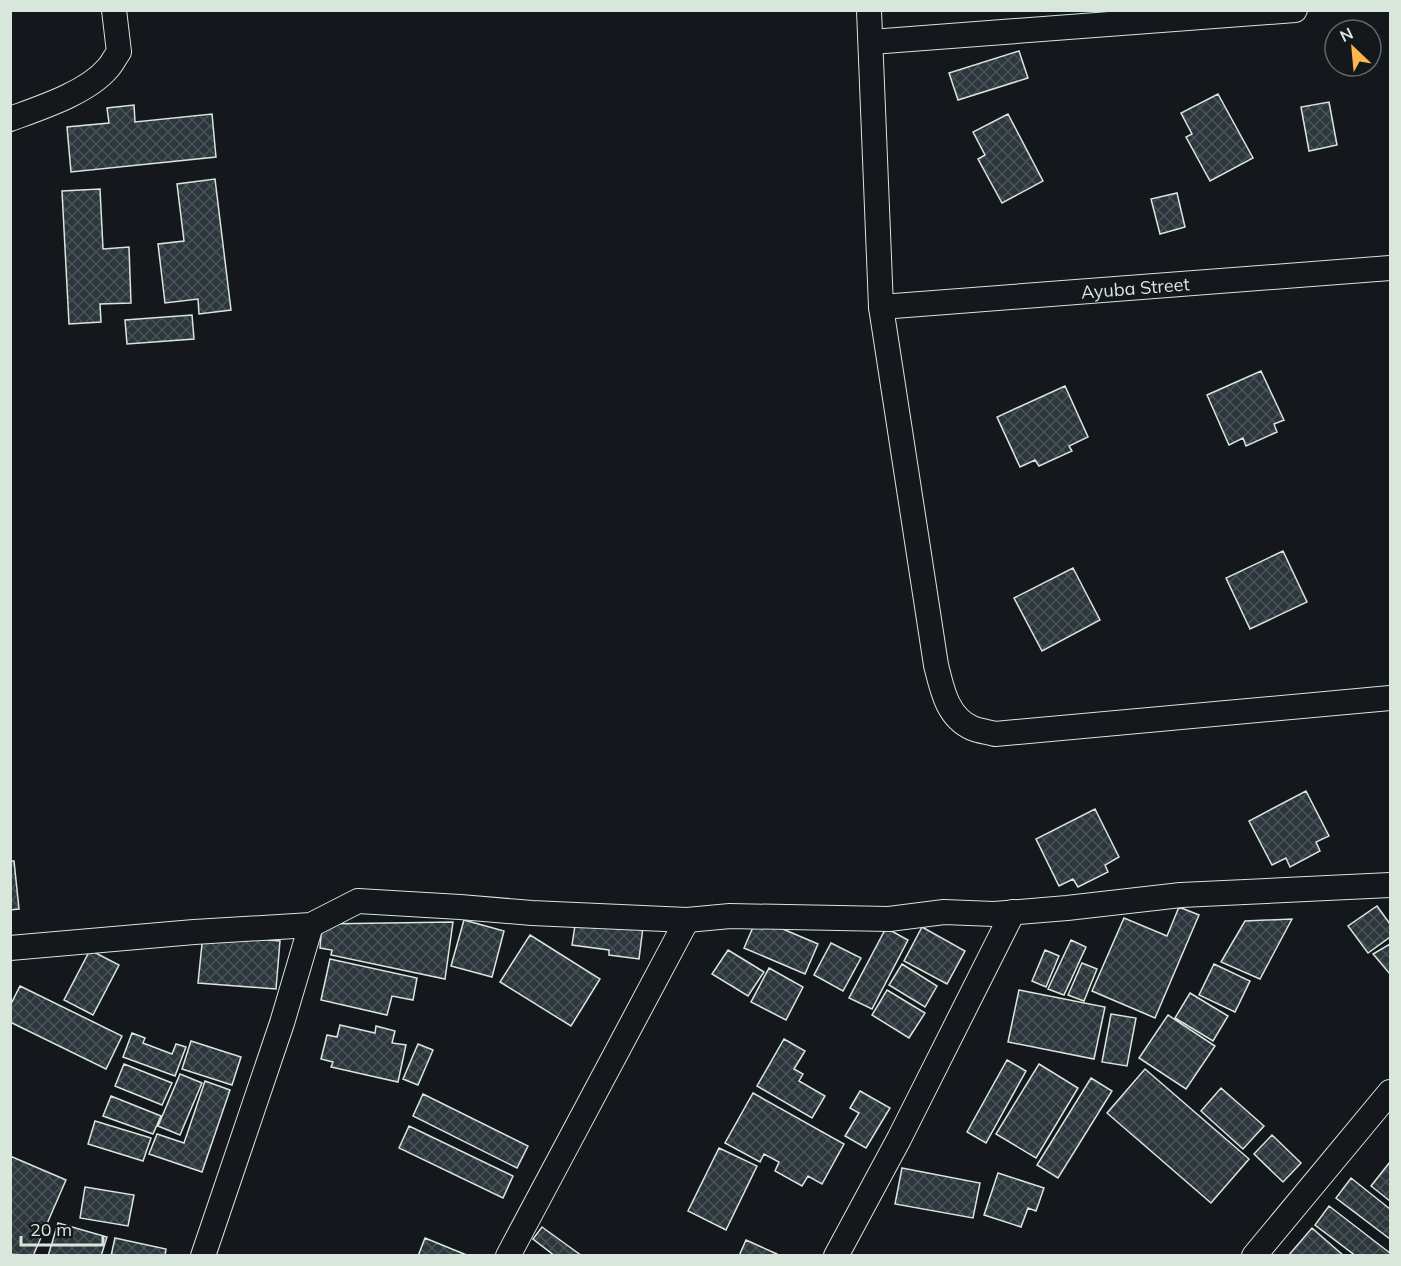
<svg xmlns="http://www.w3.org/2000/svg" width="1401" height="1266" font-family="Mulish,sans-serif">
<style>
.building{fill:url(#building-cross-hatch);stroke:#d8e6dc;stroke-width:1.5}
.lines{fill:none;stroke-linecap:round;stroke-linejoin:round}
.minor-casing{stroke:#d8e6dc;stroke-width:26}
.minor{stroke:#14181c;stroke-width:24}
.labels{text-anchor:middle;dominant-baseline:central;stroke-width:4.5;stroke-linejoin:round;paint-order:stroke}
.street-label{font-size:18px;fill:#d8e6dc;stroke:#14181c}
</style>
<defs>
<pattern id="building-cross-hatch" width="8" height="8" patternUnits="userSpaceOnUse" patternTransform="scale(1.5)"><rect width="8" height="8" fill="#2c363c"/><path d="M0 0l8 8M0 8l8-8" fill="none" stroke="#4a5358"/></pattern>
</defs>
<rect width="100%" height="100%" fill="#14181c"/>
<path class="building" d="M1019,51L1028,78L958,100L949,73Z
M1218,94L1253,158L1210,181L1186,137L1192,134L1181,113Z
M1329,102L1337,145L1309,151L1301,107Z
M134,105L135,122L212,114L216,157L71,172L67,127L109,123L107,108Z
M1008,114L1043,181L1002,203L978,159L985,155L973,132Z
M215,179L231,310L199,314L198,299L165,303L158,244L184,241L177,184Z
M100,189L103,249L129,247L131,303L100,304L101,322L69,324L62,191Z
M1177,193L1185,227L1160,234L1151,199Z
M192,315L194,339L127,344L125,320Z
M1261,371L1284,420L1274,424L1277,432L1246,446L1243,438L1229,445L1207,395Z
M1065,386L1088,437L1069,446L1072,451L1039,466L1035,460L1020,467L997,417Z
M1283,551L1307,602L1250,629L1226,578Z
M1073,568L1100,620L1042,651L1014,598Z
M1306,791L1329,836L1316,842L1320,851L1290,867L1286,858L1272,865L1249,821Z
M1095,809L1119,857L1105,865L1108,872L1078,887L1073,879L1059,886L1036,839Z
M10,861H14L19,909L10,910Z
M1377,906L1390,924V937L1368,953L1348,926Z
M1179,907L1199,915L1155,1018L1092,991L1124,918L1167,936Z
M757,918L818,944L805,974L744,948Z
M576,919L643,927L639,959L609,955V950L572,945Z
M1292,919L1260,979L1221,962L1245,921Z
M464,920L504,931L492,977L451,966Z
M453,922L445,979L331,955L332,950L320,948L322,924Z
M922,927L965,951L947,984L904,961Z
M886,928L908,940L872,1009L849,998Z
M203,934L280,941L276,989L198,983Z
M530,935L600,979L571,1026L500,982Z
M1071,940L1086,947L1064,995L1048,989Z
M831,943L861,958L843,991L814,975Z
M1390,944V974L1373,954Z
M90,950L119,965L93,1015L64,1000Z
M728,950L764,972L748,996L712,974Z
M1045,950L1059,956L1046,987L1032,981Z
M330,959L417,978L413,1000L392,996L387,1015L321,1000Z
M1082,963L1097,969L1084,1001L1068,995Z
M902,964L937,986L925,1007L889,985Z
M1214,964L1250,981L1235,1012L1199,995Z
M769,968L803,987L786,1020L751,1002Z
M20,986L122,1036L106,1069L10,1022V1006Z
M887,990L925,1013L909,1038L872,1015Z
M1019,990L1105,1007L1094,1059L1008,1042Z
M1190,993L1228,1016L1213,1041L1175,1018Z
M1111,1014L1136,1018L1127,1066L1102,1062Z
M1168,1015L1215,1046L1186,1089L1139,1058Z
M340,1025L375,1033L376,1026L395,1031L392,1043L406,1045L398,1082L331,1067L333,1062L321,1059L327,1035L337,1037Z
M132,1033L145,1038L143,1043L172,1054L176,1044L186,1047L175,1076L123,1057Z
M784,1039L805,1051L794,1069L803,1074L799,1081L825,1096L812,1118L757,1086Z
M191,1041L241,1057L232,1085L182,1069Z
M418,1044L433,1050L418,1085L403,1079Z
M1007,1060L1026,1071L986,1143L967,1132Z
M124,1064L172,1083L162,1105L115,1086Z
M1039,1064L1078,1088L1036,1158L996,1134Z
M1145,1069L1249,1159L1211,1203L1107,1113Z
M180,1074L202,1083L180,1135L158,1126Z
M1091,1078L1112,1091L1058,1178L1037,1165Z
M205,1081L230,1090L202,1172L149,1154L157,1134L184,1143Z
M1221,1088L1264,1126L1243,1149L1201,1111Z
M860,1091L890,1108L866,1148L845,1136L859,1113L850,1108Z
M753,1093L844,1144L822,1184L808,1176L802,1186L775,1171L779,1162L764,1154L760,1162L725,1143Z
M423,1094L528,1146L517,1168L413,1116Z
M111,1096L161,1116L153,1134L103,1116Z
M95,1121L151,1138L143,1161L88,1144Z
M409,1126L513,1176L503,1198L399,1148Z
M1272,1135L1301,1163L1283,1182L1254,1154Z
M719,1148L757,1166L726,1230L688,1211Z
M10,1156L66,1180L33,1256L10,1254Z
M1390,1162V1201L1371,1186Z
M902,1168L980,1183L973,1218L895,1204Z
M998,1173L1044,1188L1036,1211L1028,1208L1021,1227L984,1215Z
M1351,1178L1390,1209V1239L1336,1198Z
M85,1187L134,1195L128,1226L80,1218Z
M1329,1206L1390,1253V1256H1356L1315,1225Z
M58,1223L107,1237L101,1256H48Z
M542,1227L582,1256H555L533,1239Z
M1312,1228L1344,1256H1288Z
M115,1238L166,1249L165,1256H111Z
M425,1238L469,1256H418Z
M746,1240L777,1254V1256H739Z"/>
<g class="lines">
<defs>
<g id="minor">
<path d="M869,10L881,307L936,665C942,689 947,717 972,728C979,731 988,732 995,734L1390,698"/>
<path d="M871,42L1295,10"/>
<path d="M10,119C40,108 87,93 108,68C112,64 115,57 119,52L114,10"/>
<path id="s1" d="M881,307L1390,268"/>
<path d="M10,948L194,932L311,925L358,901L460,907L532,913L687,920L730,916L889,919L944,912L994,914L1067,908L1181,895L1390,885"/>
<path d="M203,1256L282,1023L311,925"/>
<path d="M508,1256L687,920"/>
<path d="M836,1256L899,1139L1013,912"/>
<path d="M1254,1256L1390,1092"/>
</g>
</defs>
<use href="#minor" class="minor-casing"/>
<use href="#minor" class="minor"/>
</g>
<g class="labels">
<g class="street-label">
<text stroke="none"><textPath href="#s1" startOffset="255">Ayuba Street</textPath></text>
</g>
</g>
<rect width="1401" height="1266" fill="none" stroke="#d8e6dc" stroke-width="24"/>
<g transform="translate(1353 48) rotate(334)"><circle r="28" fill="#14181c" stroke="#626a69" stroke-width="1.5"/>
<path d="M0-4.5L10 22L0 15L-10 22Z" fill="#ffb74d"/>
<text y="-9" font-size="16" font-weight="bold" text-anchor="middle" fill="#d8e6dc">N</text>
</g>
<path d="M21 1236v9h82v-9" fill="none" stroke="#d8e6dc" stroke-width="3"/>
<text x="30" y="1236" font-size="18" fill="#d8e6dc" stroke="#14181c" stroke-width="4.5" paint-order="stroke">20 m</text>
</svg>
